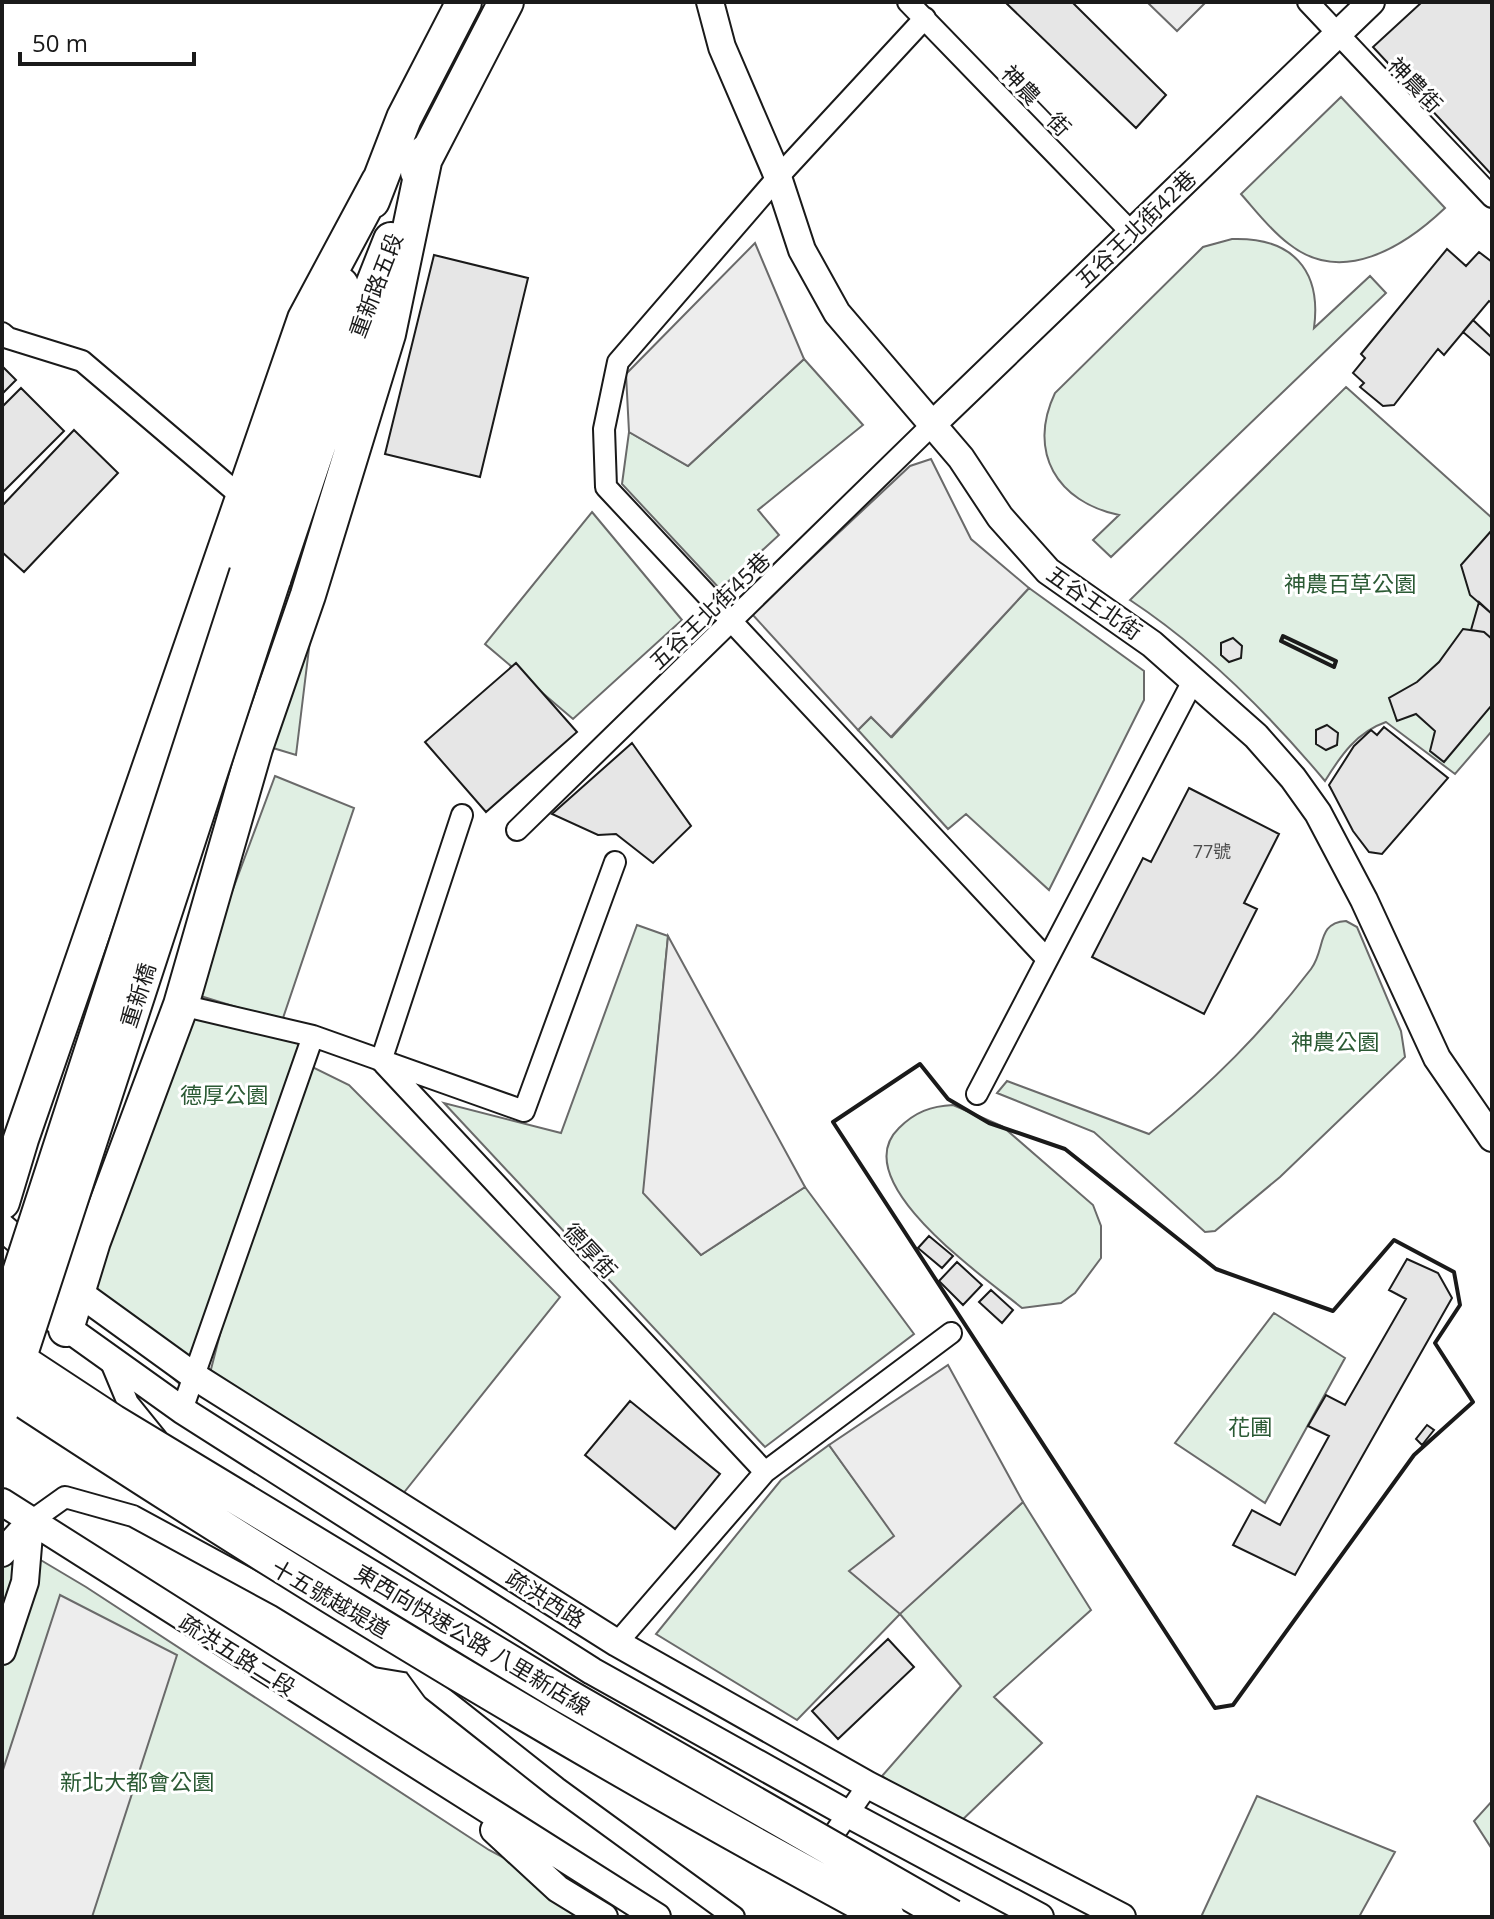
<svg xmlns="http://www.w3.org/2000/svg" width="1494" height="1919" font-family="'Open Sans','Noto Sans TC',sans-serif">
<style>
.green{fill:#e0efe3;stroke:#6a6a6a;stroke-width:2}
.parking{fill:#ededed;stroke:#6a6a6a;stroke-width:2}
.building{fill:#e6e6e6;stroke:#1a1a1a;stroke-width:2}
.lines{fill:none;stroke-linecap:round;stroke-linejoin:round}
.minor-casing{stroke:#1a1a1a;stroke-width:24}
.tertiary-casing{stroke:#1a1a1a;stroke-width:30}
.primary-casing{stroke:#1a1a1a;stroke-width:38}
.minor{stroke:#fff;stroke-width:20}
.tertiary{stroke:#fff;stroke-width:26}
.primary{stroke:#fff;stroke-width:34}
.primary-bridge-casing{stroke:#1a1a1a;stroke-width:38;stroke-linecap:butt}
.trunk-bridge-casing{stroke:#1a1a1a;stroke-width:38;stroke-linecap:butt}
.primary-bridge{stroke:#fff;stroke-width:34}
.trunk-bridge{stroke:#fff;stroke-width:34}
.wall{stroke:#1a1a1a;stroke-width:4}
.labels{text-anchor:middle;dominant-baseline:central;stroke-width:6;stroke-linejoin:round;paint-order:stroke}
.number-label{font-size:18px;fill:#4d4d4d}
.street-label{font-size:22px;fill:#1a1a1a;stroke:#fff}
.park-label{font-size:22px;fill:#2b5a34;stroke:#fff}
</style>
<rect width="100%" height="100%" fill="#fff"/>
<path class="green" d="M1341,97L1445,208C1404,247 1342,286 1289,244C1271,231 1256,211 1241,194Z
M1232,239C1291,237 1322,269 1314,328L1370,276L1386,293L1111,557L1093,540L1119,515C1057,502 1027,452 1055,393L1203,247Z
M804,359L863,425L758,510L779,535L720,589L622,484L629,432L688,466Z
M1346,387L1492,518V731L1455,774L1386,722C1357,732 1341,755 1325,781C1268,713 1204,649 1130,600Z
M592,512L682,620L573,719L485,644Z
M1029,588L1144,671V700L1049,890L966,814L948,829L858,730L871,717L892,737Z
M311,632L296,755L273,748Z
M275,776L354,808L282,1021L194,994Z
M1346,921L1357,927L1401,1031L1405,1057L1280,1177L1215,1231L1205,1232L1094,1132L997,1093L1007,1081L1149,1134C1212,1083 1262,1033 1311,969C1326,949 1316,923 1346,921Z
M637,925L668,936L644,1193L701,1255L805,1187L914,1334L765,1447L444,1103L561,1133Z
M182,1009L309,1046L304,1063L349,1085L560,1297L398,1500L209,1377L246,1233L189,1392L92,1308L97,1271Z
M953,1105L1002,1126L1093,1205L1101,1226V1258L1075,1293L1061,1303L1022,1308C986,1278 844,1181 899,1128C915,1112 931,1106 953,1105Z
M1274,1313L1345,1358L1265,1503L1175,1443Z
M829,1445L895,1536L850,1571L900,1613L1023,1502L1091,1610L994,1697L1042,1743L956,1826L882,1776L961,1686L900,1614L797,1720L656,1634L781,1480Z
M2,1537L86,1587L489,1850L615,1917H2Z
M1257,1796L1395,1852L1359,1917H1201Z
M1492,1801V1849L1474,1821Z"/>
<path class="parking" d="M1147,2H1206L1177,31Z
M755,243L804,359L688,466L629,432L626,374Z
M931,459L971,539L1029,588L891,737L871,717L858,730L752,614L910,466Z
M668,936L805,1187L701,1255L643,1193Z
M948,1365L1023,1502L900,1614L849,1571L894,1536L829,1445Z
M60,1595L177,1655L92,1917H2V1773Z"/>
<path class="building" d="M1005,2H1072L1166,95L1136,128Z
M1422,2H1492V175L1373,47Z
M1447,249L1466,266L1479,252L1492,262V303L1489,301L1444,355L1438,349L1394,405L1383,406L1360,387L1364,383L1353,373L1365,358L1361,354Z
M434,255L528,278L480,477L385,454Z
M1473,320L1492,338V357L1463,332Z
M2,366L16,380L2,394Z
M21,388L64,431L2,493V407Z
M74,430L118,473L24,572L2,552V506Z
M1492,530V614L1470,595L1461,565Z
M1479,602L1492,614V639L1484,632L1471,630Z
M1463,629L1484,632L1492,639V705L1444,762L1430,751L1435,731L1416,714L1397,721L1389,698L1417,682L1439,662Z
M1233,638L1242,646L1241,658L1229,662L1221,655V643Z
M516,663L577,732L486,812L425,742Z
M1327,725L1338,733L1337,745L1326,750L1316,744V730Z
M1384,727L1448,778L1382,854L1369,852L1353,831L1329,785L1354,746L1371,730L1377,735Z
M632,743L691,826L653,863L616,834L598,835L552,814Z
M1189,788L1279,834L1244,903L1257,909L1204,1014L1092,957L1143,858L1151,862Z
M929,1236L953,1256L942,1268L918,1248Z
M1407,1259L1438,1273L1452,1298L1295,1575L1233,1545L1252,1510L1280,1525L1329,1436L1308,1426L1326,1395L1345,1405L1406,1299L1389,1290Z
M957,1262L982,1285L963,1305L939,1281Z
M991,1290L1013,1310L1002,1323L979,1302Z
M630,1401L720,1474L675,1529L585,1455Z
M1427,1425L1434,1430L1422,1445L1416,1439Z
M888,1639L914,1667L838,1739L812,1711Z"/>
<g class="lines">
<defs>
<path id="minor" d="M908,2L1131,232
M1308,2L1492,197
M925,18L778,177L618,362L604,429L606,487L1047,959
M2,333L8,338L82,361L243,498
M517,830L933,424
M181,1005L313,1036L524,1111L615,862
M381,1061L462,815
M384,1064L765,1472
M977,1094L1193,681
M110,1360L128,1403L157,1439
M182,1410L313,1036
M30,1522L65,1497L133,1516L282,1597L380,1657L428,1665
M373,1589L390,1608L411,1660L433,1690L557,1788L734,1917
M617,1643L765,1472L951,1333
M820,1854L868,1785"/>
<path id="tertiary" d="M710,2L722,47L778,177L802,250L837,313L961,458L1000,517L1048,571L1152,644L1256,736L1293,778L1318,813L1364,900L1437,1058L1492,1138
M933,424L1371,2
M2,1227L78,1292L194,1376L617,1643L868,1785L1122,1917
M21,1295L182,1410L592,1671L848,1814L1040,1917
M2,1502L657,1917
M2,1553L30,1522
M2,1651L25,1582L30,1522
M494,1830L558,1889L604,1917"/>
<path id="primary" d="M418,172L506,2
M372,201L404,118L464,2
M247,573L341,285
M273,580L366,303L391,240
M2,1202L21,1139L305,319L379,181
M66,1329L93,1241L181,1005L255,748L308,595L388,334L426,152"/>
</defs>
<use href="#minor" class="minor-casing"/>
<use href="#tertiary" class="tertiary-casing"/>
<use href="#primary" class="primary-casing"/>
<use href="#minor" class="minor"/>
<use href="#tertiary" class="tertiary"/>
<use href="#primary" class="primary"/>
<defs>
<path id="primary-bridge" d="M2,1328L247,573
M2,1409L273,580"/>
<path id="trunk-bridge" d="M2,1349L113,1422L559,1692L951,1917
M2,1386C289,1575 584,1755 887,1917"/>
</defs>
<use href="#primary-bridge" class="primary-bridge-casing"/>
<use href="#trunk-bridge" class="trunk-bridge-casing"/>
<use href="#primary-bridge" class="primary-bridge"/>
<use href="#trunk-bridge" class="trunk-bridge"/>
<path class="wall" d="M1283,636L1336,661L1334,667L1281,641Z
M920,1064L948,1099L989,1123L1065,1149L1216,1269L1333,1311L1394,1240L1454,1272L1460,1305L1435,1343L1473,1402L1414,1455L1233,1705L1215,1708L833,1122Z"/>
</g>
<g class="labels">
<g class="number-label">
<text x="1212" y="851">77號</text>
</g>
<g class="street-label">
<text transform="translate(1416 84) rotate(46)">神農街</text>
<text transform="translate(1037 100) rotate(46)">神農一街</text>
<text transform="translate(1135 228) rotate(-44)">五谷王北街42巷</text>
<text transform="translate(375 285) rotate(-69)">重新路五段</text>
<text transform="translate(1095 602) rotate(35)">五谷王北街</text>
<text transform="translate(709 610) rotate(-44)">五谷王北街45巷</text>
<text transform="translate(137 995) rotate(-72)">重新橋</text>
<text transform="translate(591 1250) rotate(47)">德厚街</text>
<text transform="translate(331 1598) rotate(30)">十五號越堤道</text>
<text transform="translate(546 1598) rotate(32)">疏洪西路</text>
<text transform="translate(473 1639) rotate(31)">東西向快速公路 八里新店線</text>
<text transform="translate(238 1654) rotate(32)">疏洪五路二段</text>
</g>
<g class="park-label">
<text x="1350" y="583">神農百草公園</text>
<text x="1335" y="1041">神農公園</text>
<text x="224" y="1094">德厚公園</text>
<text x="1250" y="1426">花圃</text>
<text x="137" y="1781">新北大都會公園</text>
</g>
</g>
<rect width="1494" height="1919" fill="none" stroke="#1a1a1a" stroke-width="8"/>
<path d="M20 52v12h174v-12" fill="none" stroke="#1a1a1a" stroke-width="4"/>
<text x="32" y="52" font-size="24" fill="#1a1a1a" stroke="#ffffff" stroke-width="6" paint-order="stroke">50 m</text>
</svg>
